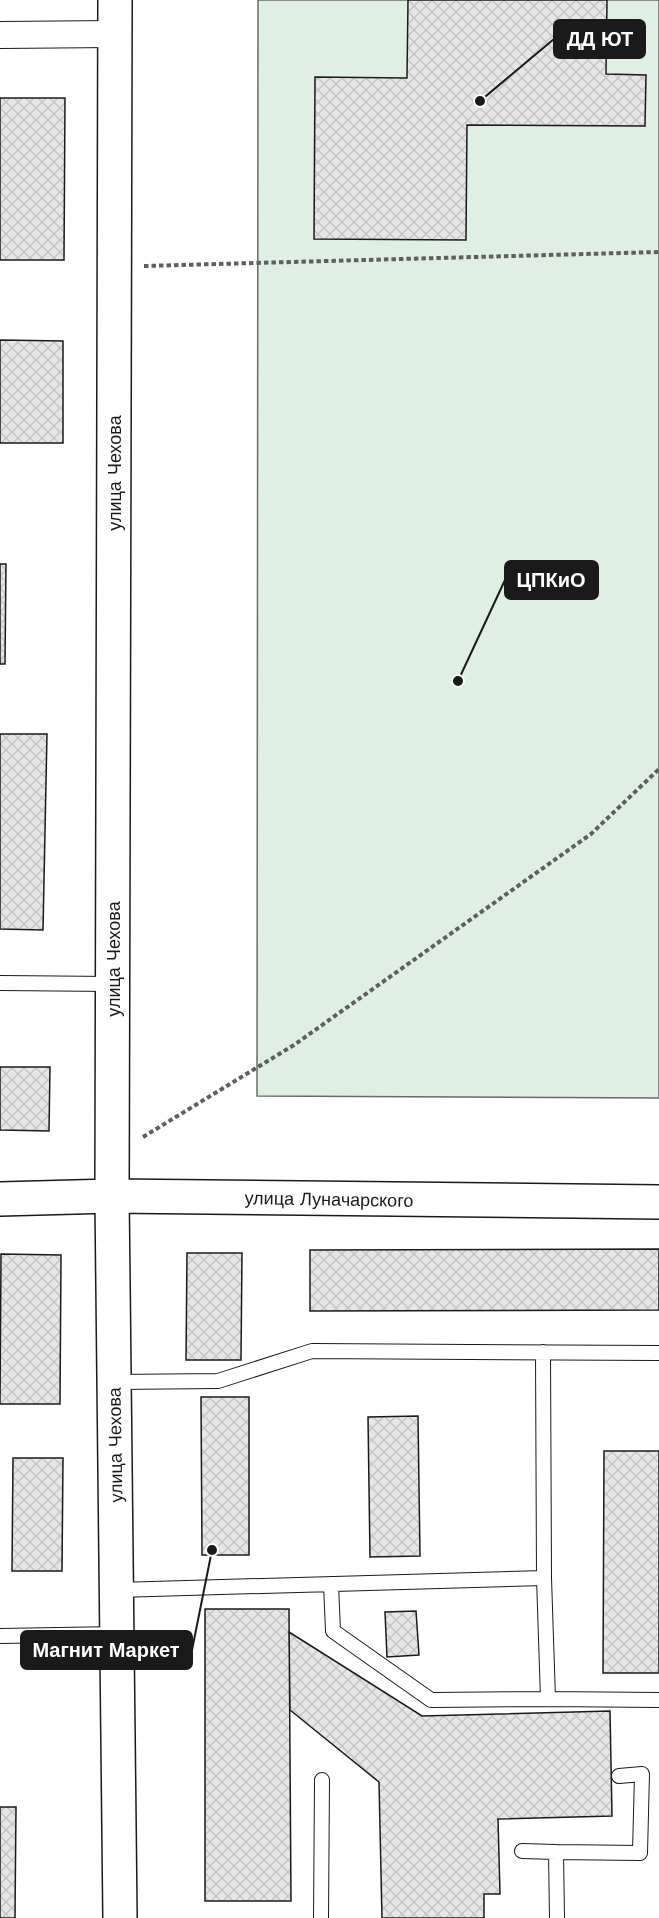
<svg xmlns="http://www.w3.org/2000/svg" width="659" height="1918" font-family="'Work Sans',sans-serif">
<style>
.park{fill:#e0efe3;stroke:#6a6a6a;stroke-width:1.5}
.building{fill:url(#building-cross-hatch);stroke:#1a1a1a;stroke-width:1.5}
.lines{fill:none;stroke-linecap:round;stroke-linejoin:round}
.lane-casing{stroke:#1a1a1a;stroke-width:16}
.street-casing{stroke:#1a1a1a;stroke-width:28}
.secondary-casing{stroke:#1a1a1a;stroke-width:36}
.path{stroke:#5f5f5f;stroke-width:4;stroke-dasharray:4.5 3;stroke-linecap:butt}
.lane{stroke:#fff;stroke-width:14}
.street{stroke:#fff;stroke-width:26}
.secondary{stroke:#fff;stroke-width:33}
.labels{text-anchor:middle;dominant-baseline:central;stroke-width:4.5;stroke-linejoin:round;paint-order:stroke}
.street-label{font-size:18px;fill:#1a1a1a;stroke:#fff}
.leader{fill:none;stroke:#1a1a1a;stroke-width:2}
.callout-dot{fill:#1a1a1a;stroke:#fff;stroke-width:2}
.callout{fill:#1a1a1a;stroke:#1a1a1a;stroke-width:2}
.callout-label{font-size:20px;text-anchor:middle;font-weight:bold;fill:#fff}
</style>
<defs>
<pattern id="building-cross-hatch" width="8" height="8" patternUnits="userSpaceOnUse" patternTransform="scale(1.5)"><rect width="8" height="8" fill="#e6e6e6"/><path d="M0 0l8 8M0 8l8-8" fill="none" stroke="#c5c5c5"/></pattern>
</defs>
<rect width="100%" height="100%" fill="#fff"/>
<path class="park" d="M258,0H659V1098L257,1096Z"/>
<path class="building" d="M408,0H607L606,74L646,75L645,126L467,125L466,240L314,239L315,77L407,78Z
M0,98H65L64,260H0Z
M0,340L63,341V443H0Z
M0,564H6L5,664H0Z
M0,734H47L43,930L0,929Z
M0,1067H50L49,1131L0,1130Z
M659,1249V1310L310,1311V1250Z
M187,1253H242L241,1360H186Z
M1,1254L61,1255L60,1404H0Z
M201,1397H249V1555H202Z
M418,1416L420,1556L370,1557L368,1417Z
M604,1451H659V1673H603Z
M13,1458H63L62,1571H12Z
M205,1609H289L291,1901H205Z
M416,1611L419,1655L387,1657L385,1612Z
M289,1632L422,1716L610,1711L612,1816L498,1819L500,1894H484V1918H382L379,1782L290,1710Z
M0,1807H16L15,1918H0Z"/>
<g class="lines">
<defs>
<path id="lane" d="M0,983L113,984
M114,1382L218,1381L312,1351L659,1353
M544,1578L548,1699L659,1700
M331,1584L333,1631L431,1700L548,1699
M117,1590L544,1578L543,1352
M0,1636L117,1634
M522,1851L556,1852
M321,1918L322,1780
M557,1918L556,1852L640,1853L642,1774L619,1776"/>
<path id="street" d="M0,35L114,34"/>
<path id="secondary" d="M115,0L112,1196L120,1918
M0,1199L112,1196L659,1202"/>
</defs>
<use href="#lane" class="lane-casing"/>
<use href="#street" class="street-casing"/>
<use href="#secondary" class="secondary-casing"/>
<path class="path" d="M144,266L659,252
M143,1137L294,1045L591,834L659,769"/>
<use href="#lane" class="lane"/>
<use href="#street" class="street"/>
<use href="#secondary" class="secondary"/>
</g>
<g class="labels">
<g class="street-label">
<text transform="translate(114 473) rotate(-90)">улица Чехова</text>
<text transform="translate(113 959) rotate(-90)">улица Чехова</text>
<text transform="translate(329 1199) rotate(1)">улица Луначарского</text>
<text transform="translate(115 1445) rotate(-91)">улица Чехова</text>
</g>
</g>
<path class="leader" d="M480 101L554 39M458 681L505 580M212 1550L192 1650"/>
<g class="callout-dot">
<circle cx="480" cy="101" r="6"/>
<circle cx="458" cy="681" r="6"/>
<circle cx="212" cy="1550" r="6"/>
</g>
<g class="callout">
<rect x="554" y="20" width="91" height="38" rx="6"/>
<rect x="505" y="561" width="93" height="38" rx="6"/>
<rect x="21" y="1631" width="171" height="38" rx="6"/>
</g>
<g class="callout-label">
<text x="600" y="46">ДД ЮТ</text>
<text x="551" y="587">ЦПКиО</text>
<text x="106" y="1657">Магнит Маркет</text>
</g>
</svg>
